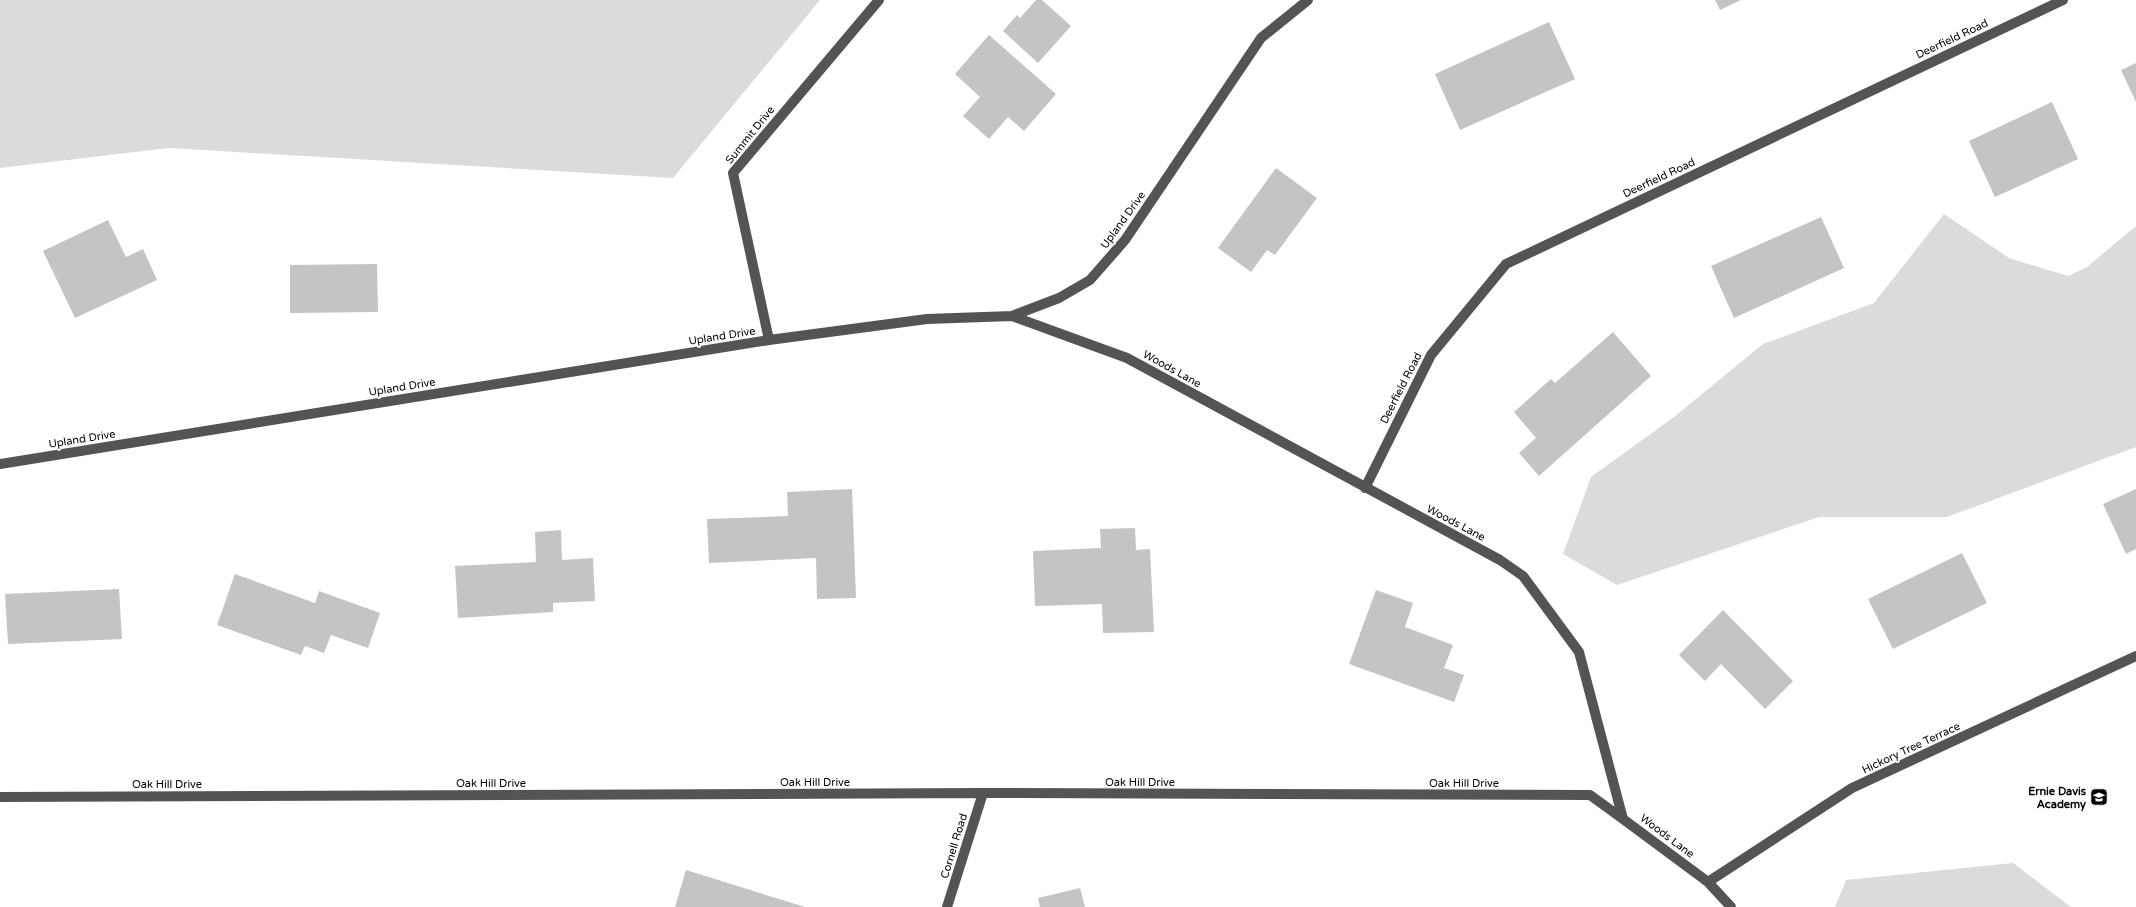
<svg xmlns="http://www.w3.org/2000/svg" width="2136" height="907" font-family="'Varela Round',sans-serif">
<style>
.green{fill:#dbdbdb}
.building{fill:#c4c4c4}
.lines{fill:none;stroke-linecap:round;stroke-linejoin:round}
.minor{stroke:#545454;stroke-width:10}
.labels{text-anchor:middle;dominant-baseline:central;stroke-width:4;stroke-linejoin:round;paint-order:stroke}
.street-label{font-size:11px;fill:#000;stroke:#fff}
.poi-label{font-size:11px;font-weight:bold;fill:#000;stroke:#fff;text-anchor:end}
</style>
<rect width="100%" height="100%" fill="#fff"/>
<path class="green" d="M0,0H820L673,178L169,148L0,168Z
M1944,214L2009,258L2068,276L2087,267L2136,226V447L1947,517H1819L1617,585L1563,554L1591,477L1674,417L1763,344L1874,303Z
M2013,863L2071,907H1835L1846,880Z"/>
<path class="building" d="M1036,0H1042L1071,26L1038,63L1003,31L1017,15L1020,18Z
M1715,0H1741L1720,10Z
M1549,22L1575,79L1460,130L1435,74Z
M989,35L1056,94L1024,131L1008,117L989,139L963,116L980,97L955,74Z
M2136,63V102L2121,70Z
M2052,102L2078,159L1995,197L1969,141Z
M1276,168L1317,198L1275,255L1267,250L1251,272L1218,248Z
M1821,217L1844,268L1734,318L1711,266Z
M108,220L126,257L143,249L157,280L75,318L43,251Z
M377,264L378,312L290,313V265Z
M1613,332L1651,376L1539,476L1519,453L1536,438L1514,412L1551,379L1555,383Z
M852,489L856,598L817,599L816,558L709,563L707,519L788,516L787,492Z
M2136,489V549L2126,554L2103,504Z
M1135,528L1136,550L1150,549L1154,632L1103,633L1102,604L1035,606L1033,551L1101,548L1100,529Z
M561,530L562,560L593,558L595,601L553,603V612L458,618L455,566L536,562L535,532Z
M1962,553L1987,603L1893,649L1868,599Z
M235,574L315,603L319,591L380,613L368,648L331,635L324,653L305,646L301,655L217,625Z
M119,589L122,639L8,644L5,594Z
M1376,590L1413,603L1405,627L1453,645L1444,668L1464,675L1454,702L1349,664Z
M1723,610L1793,681L1765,709L1721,664L1705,681L1679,655Z
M686,870L805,907H675Z
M1080,888L1085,907H1040L1038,898Z"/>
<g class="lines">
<path class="minor" d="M1012,316L1127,358L1500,560L1523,576L1579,652L1623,819L1708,882L1731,907
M769,340L733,173L879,0
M0,464L769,340L927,319L1012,316L1059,298L1090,280L1125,240L1261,38L1308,0
M1365,488L1431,355L1506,264L2063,0
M0,797L983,793L1590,795L1623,819
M1708,882L1852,788L2136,656
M947,907L983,793"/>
</g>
<defs>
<symbol id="school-square" viewBox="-11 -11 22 22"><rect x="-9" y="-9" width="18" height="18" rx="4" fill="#000" stroke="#fff"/><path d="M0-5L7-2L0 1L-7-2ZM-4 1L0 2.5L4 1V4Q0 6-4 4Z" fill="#fff"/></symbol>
</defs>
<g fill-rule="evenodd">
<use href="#school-square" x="2089" y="787" width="20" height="20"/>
</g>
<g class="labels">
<g class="street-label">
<text transform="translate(1952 39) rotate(-25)">Deerfield Road</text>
<text transform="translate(750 135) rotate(-51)">Summit Drive</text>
<text transform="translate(1659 178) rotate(-25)">Deerfield Road</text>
<text transform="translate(1123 220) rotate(-54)">Upland Drive</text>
<text transform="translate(722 336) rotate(-9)">Upland Drive</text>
<text transform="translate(1172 369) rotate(29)">Woods Lane</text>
<text transform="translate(402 387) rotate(-9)">Upland Drive</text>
<text transform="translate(1401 388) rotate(-63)">Deerfield Road</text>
<text transform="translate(82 439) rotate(-9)">Upland Drive</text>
<text transform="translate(1456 523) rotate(28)">Woods Lane</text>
<text transform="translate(1911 748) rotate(-25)">Hickory Tree Terrace</text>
<text x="815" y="782">Oak Hill Drive</text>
<text x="1140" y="782">Oak Hill Drive</text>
<text x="491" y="783">Oak Hill Drive</text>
<text x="1464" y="783">Oak Hill Drive</text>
<text x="167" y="784">Oak Hill Drive</text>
<text transform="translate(1667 836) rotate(37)">Woods Lane</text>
<text transform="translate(954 846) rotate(-73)">Cornell Road</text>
</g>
<g class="poi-label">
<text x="2086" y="791">Ernie Davis<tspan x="2086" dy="13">Academy</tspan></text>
</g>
</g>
</svg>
